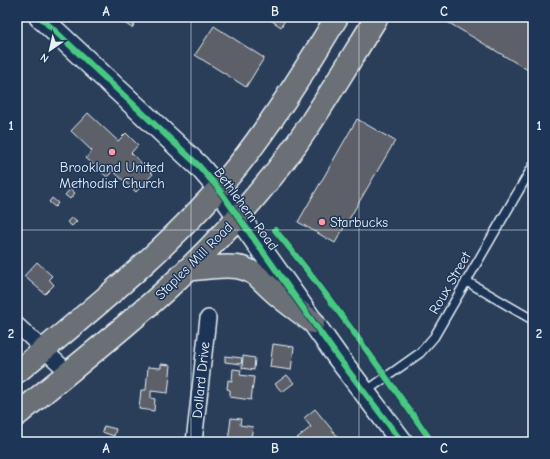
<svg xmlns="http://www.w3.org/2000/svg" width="550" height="459" font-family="'Comic Neue',sans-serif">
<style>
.building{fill:#5d6168;stroke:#e8f1f8}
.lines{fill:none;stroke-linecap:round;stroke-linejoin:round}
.lane-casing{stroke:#e8f1f8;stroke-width:11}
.street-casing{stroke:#e8f1f8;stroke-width:18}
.secondary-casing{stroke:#e8f1f8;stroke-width:24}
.primary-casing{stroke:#e8f1f8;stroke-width:25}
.lane{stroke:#1d3557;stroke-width:8}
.street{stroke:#1d3557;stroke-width:15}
.secondary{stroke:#1d3557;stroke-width:21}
.primary{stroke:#6b6f75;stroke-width:22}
.cycleway-casing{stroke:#1d3557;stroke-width:8}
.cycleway{stroke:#46c982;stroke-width:6}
.grid{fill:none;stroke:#e8f1f8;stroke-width:1;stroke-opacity:0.55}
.poi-dot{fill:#ff9aa2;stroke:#1d3557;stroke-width:1.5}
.labels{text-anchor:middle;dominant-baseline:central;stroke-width:3;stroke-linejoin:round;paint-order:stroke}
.poi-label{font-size:14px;fill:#e8f1f8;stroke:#1d3557}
.street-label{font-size:14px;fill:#e8f1f8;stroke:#1d3557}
.neatline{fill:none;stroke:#e8f1f8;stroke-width:1.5}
.grid-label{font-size:13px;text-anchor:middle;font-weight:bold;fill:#e8f1f8}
</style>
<rect width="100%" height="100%" fill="#2a3e5a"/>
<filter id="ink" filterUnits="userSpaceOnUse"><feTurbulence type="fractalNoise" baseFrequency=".025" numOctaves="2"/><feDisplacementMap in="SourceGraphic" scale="8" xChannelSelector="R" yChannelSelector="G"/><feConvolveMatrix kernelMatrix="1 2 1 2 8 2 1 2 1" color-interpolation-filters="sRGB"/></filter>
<g filter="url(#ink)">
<path class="building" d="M115,17H139L132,28Z
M266,17H287L281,27Z
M439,17H533V73Z
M214,26L264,58L246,87L195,55Z
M88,113L118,141L126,133L138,145L131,153L153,174L136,192L113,171L107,177L86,158L92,151L71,131Z
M357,119L395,141L335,243L298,222Z
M70,189L75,193L70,199L65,195Z
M52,198L58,203L55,207L49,202Z
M72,217L77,221L72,226L67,222Z
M37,262L52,276L49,279L54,285L45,294L24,276Z
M273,344L294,347L291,370L270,367Z
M225,356L242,358L241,364L225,362Z
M243,356L255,358L254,370L242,368Z
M161,364L171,365L168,393L151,391V398L155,399L154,411L139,409L141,390H146L148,367L161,368Z
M233,369L241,370L240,375L254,377L251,400L230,397V390L227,389L228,380L232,381Z
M287,375L294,383L282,392L275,384Z
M315,409L338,437L336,438L339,442H301L297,438L311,427L304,418Z
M231,418L241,419L240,425L253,427L250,442H228Z
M104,426L116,429L114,436L102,432Z"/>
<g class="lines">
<defs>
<path id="lane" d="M466,281L533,320
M365,392L420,353L434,337L533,166"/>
<path id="street" d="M17,325L68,372
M194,442L208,318"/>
<path id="secondary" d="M40,17L199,166L218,188L337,356L402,442"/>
<path id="primary" d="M187,270C203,268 221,265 237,267C253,269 261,280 272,290C285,302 300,312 313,322
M17,372C95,307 176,243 240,163C276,117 307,67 337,17
M17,415C67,373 119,333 167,289C201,258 232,225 261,190C306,137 340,76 377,17"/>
</defs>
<use href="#lane" class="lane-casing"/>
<use href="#street" class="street-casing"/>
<use href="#secondary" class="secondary-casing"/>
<use href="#primary" class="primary-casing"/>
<use href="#lane" class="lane"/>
<use href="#street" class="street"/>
<use href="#secondary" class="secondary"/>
<use href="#primary" class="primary"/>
<defs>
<path id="cycleway" d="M40,17L199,166L218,188L337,356L402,442
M275,230C331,298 381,370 432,442"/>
</defs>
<use href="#cycleway" class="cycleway-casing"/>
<use href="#cycleway" class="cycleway"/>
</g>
</g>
<path class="grid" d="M191,17V442M359,17V442M17,230H533"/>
<g class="poi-dot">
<circle cx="112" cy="152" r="4"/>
<circle cx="322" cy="222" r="4"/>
</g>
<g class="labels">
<g class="poi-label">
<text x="112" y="167">Brookland United<tspan x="112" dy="16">Methodist Church</tspan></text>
<text x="330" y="222" text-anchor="start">Starbucks</text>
</g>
<g class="street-label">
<text transform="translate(246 209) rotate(54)">Bethlehem Road</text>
<text transform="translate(194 261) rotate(-45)">Staples Mill Road</text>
<text transform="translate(450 283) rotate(-60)">Roux Street</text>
<text transform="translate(201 380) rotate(-84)">Dollard Drive</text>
</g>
</g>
<rect width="550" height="459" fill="none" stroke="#1d3557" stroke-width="44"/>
<g transform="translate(50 50) rotate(214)" stroke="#1d3557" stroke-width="3" paint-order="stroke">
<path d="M0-3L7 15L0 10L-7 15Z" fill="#e8f1f8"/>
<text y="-6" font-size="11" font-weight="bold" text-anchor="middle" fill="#e8f1f8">N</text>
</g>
<rect x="22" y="22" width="506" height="415" class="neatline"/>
<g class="grid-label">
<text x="106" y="16">A</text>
<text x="275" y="16">B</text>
<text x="444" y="16">C</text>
<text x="11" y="130">1</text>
<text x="539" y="130">1</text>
<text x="11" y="338">2</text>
<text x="539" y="338">2</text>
<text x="106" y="453">A</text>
<text x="275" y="453">B</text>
<text x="444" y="453">C</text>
</g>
</svg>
